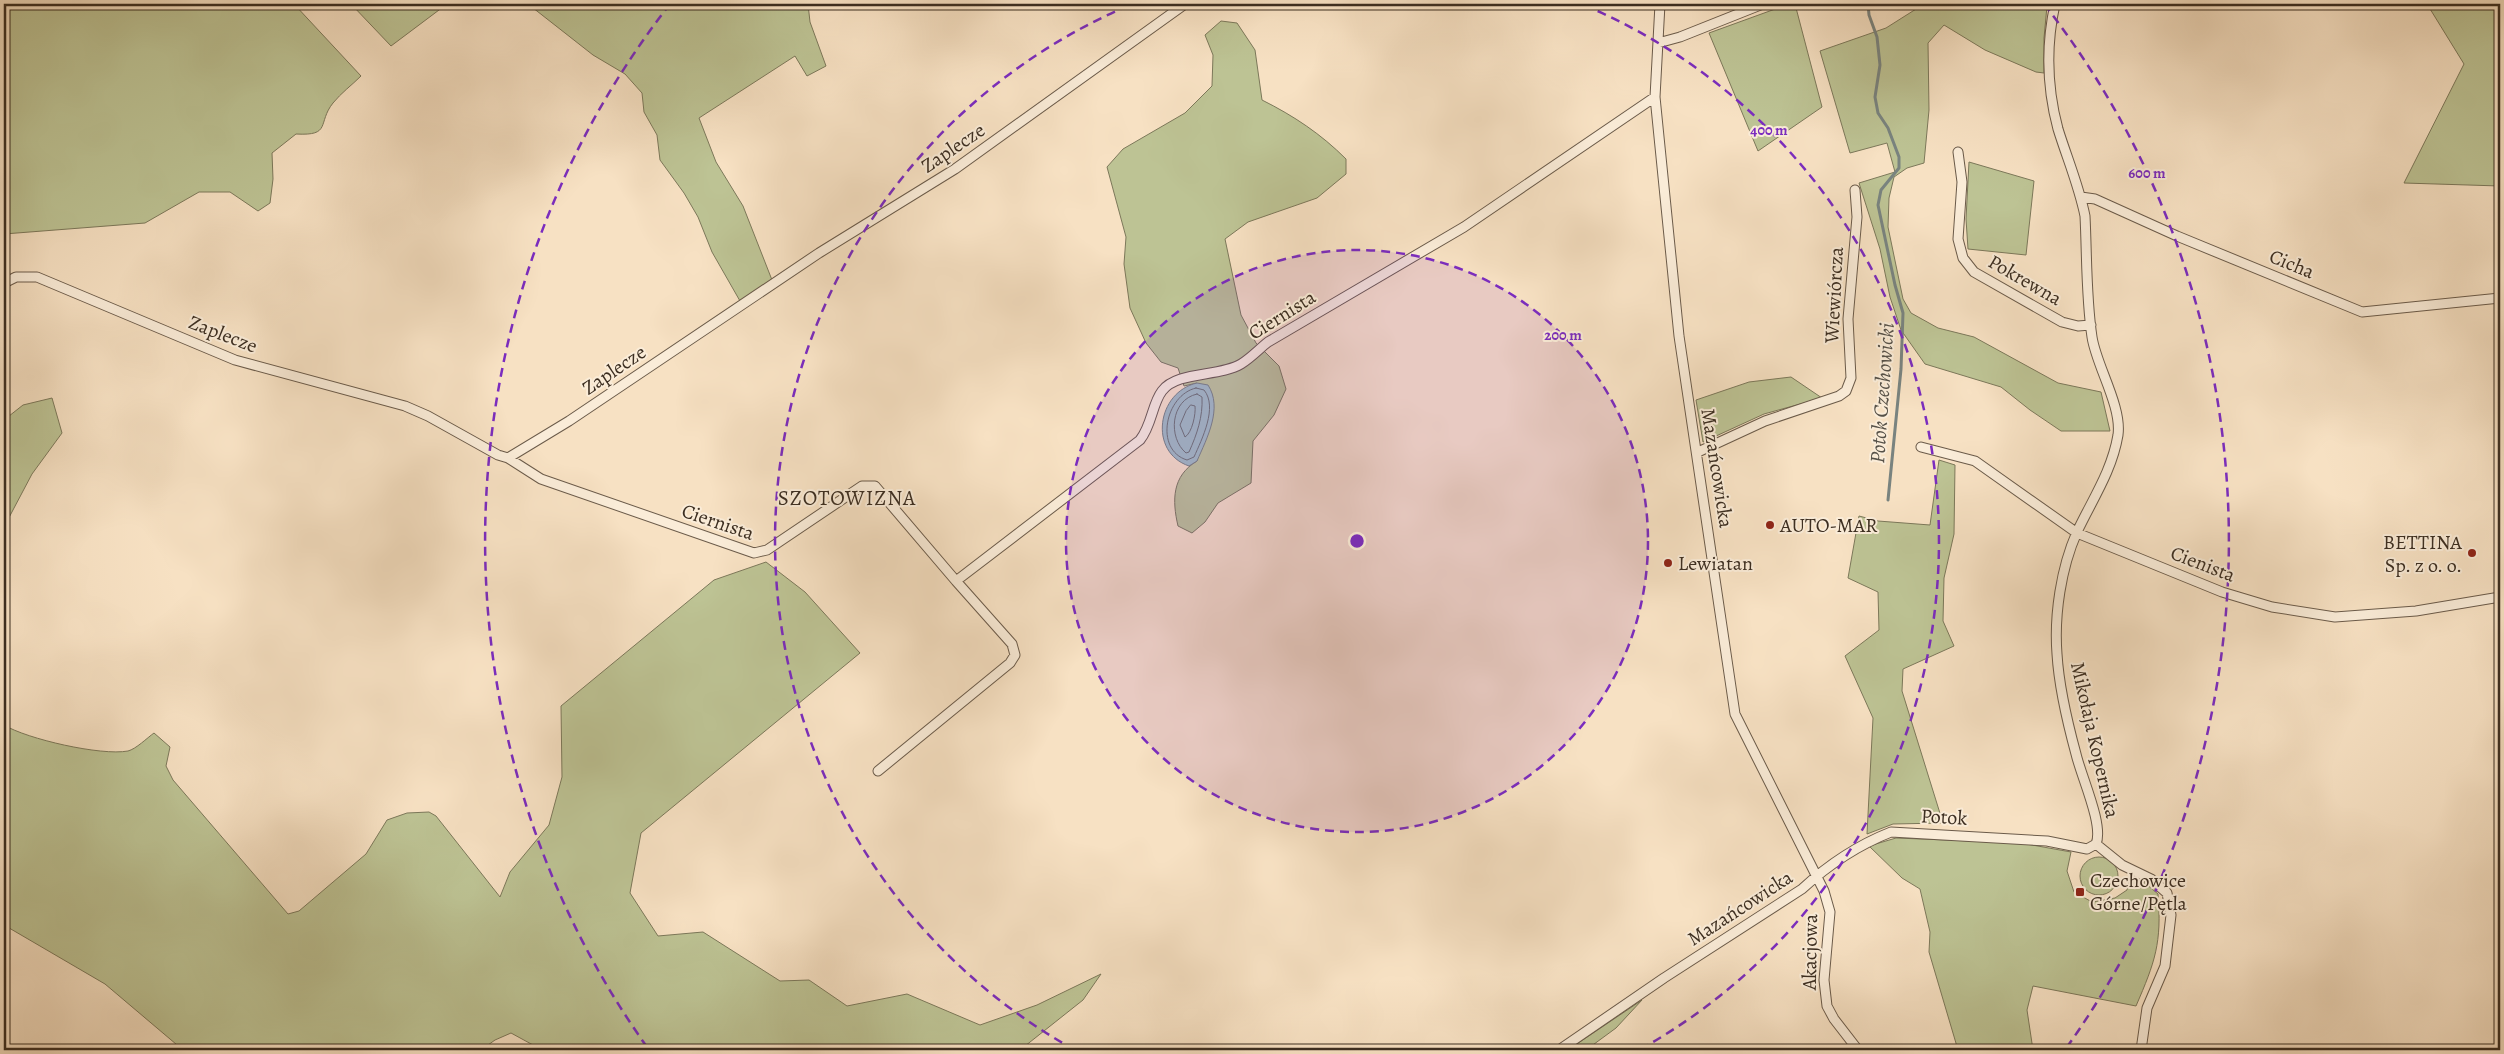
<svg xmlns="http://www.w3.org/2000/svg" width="2504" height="1054" font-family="Alegreya,serif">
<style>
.green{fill:#bdc394;stroke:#7c785a}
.water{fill:#a2bbbe;stroke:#79837f}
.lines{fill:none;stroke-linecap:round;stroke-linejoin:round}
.shore{stroke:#6f7470;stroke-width:1}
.stream{stroke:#79837f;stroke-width:3}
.street-casing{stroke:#6b5b4a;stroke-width:11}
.street{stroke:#faecd8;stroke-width:9}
.ring{fill:none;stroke:#7b2cbf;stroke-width:2.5;stroke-dasharray:9 6}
.poi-dot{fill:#8f2418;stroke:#faecd8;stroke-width:2}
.labels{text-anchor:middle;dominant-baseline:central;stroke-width:4;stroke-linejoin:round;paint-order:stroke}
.street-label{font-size:20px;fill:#3c2e21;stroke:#faecd8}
.poi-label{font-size:20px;fill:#3c2e21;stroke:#faecd8;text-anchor:start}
.water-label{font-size:21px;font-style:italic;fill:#565148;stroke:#faecd8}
.neighbourhood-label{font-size:21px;letter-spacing:1px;fill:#3c2e21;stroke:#faecd8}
.centre{fill:#7b2cbf;stroke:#faecd8;stroke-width:2.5}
.ring-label{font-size:15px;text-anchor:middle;font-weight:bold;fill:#7b2cbf;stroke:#faecd8;stroke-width:4;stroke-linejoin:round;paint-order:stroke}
</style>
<rect width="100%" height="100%" fill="#f7e1c3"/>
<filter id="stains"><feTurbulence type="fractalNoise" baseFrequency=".004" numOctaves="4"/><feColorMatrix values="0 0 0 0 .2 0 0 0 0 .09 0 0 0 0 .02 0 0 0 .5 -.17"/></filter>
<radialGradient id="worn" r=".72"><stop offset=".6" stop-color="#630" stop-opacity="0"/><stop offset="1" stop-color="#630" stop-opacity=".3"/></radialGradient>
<path class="green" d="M4,4H294L361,76C352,85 341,93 333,103C317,123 332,136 296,134L272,153L273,179L270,203L258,211L230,192H199L145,223L4,234Z
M351,4H447L391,46Z
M528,4H808L810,22L826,66L807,76L795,56L699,118L716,162L743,206L772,280L740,301L712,252L698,217L684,193L660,160L657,135L644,112L642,93L625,74L593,55Z
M1789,4H1795L1822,107L1758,151L1709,33Z
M1924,4H2040L2047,6L2044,38V73L2036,72L1985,50L1944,25L1928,43L1929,110L1924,163L1907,168L1894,177L1889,198L1888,227L1903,299L1911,313L1938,328L1974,337L2058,383L2101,392L2110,431H2061L2030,410L2001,387L1925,364L1901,330L1890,297L1880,249L1859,183L1895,172L1887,143L1850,153L1820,51L1886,28Z
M2427,4H2500V186L2404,183L2464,64Z
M1221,21L1237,23L1255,50L1262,100C1294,116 1321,134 1346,159V174L1317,198L1248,222L1225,239L1241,315L1256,343L1279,366L1286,389L1274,415L1253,441L1251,483L1218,503L1205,522L1192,533L1178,526C1172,500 1172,476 1197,461V383L1184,386L1178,368L1161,362L1146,343L1130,308L1124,264L1126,237L1107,167L1123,149L1185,113L1212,86L1213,55L1205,35Z
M1969,162L2034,181L2026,255L1968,249L1966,219Z
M1791,377L1822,398L1764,414L1703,442L1696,400L1749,382Z
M52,398L62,433L32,474L4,527V420L23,405Z
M1939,460L1955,465L1954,534L1944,578L1943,621L1954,646L1903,669L1902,691L1943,823L1893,824L1867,834L1873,718L1845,656L1879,630L1878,592L1848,578L1859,516L1878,521L1930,525Z
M766,562L805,592L860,653L641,833L630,893L658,936L703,932L780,981L809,980L847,1006L907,994L980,1025L1037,1005L1101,974L1083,1000L1020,1050H520L533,1045L511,1033L495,1040L481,1050H183L105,984L4,925V725C27,739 101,756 128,751C136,749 147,738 154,733L170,747L166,766L173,780L288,914L299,911L366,854L387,820L407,813L429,812L436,816L500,897L510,872L549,825L562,777L561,706L714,580Z
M1896,838L2021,843L2071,852L2067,871L2074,892L2092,902L2115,898L2127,890L2129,878L2145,883L2158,894C2162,943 2155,962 2136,1006L2033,986L2027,1010L2033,1050H1958L1929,952L1930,932L1920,889L1902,878L1869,846Z
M2080 876a19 19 0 1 1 38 0a19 19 0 1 1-38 0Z
M1642,1000L1616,1028L1586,1050H1568Z"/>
<path class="water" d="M1197,383L1208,385C1223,408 1207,438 1197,461L1189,466C1148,452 1157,392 1197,383Z"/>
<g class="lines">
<path class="shore" d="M1196,388L1204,390C1218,407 1202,439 1194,457L1187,460C1154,450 1165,395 1196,388Z
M1197,394L1202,397C1203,417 1197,434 1189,452L1186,453C1168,438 1170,400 1197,394Z
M1191,405L1195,406C1196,414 1192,433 1185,437L1180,425L1186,411Z"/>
<path class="stream" d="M1868,4L1869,15L1877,37L1880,65L1875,97L1878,113L1888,128L1899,157V168L1881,190L1878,205L1895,285L1903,313L1901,369L1888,500"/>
<defs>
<path id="street" d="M1660,4L1655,97L1679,336L1735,714L1824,891L1830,912L1824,980L1827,1006L1834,1019L1858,1050
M2055,4C2046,45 2047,88 2058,129C2067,158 2079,186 2085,216C2087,256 2086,297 2092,337C2096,365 2122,406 2118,435C2112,471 2092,500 2077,532C2061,568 2054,615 2057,654C2059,688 2067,721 2076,754C2081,776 2104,825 2096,844
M1658,43L1680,37L1763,4
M1958,152L1962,182L1958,239L1963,258L1974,272L2062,322L2078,326L2091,325
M2081,197L2095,199L2177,236L2362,312L2500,298
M4,283L16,277H37L235,360L405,406L428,416L498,455L508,458L569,421L819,253L955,169L1185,4
M1921,447L1975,461L2077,533L2222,592L2272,607L2335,617L2416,611L2500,597
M1698,452L1765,421L1839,396L1846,391L1851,378L1848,319L1857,217L1855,190
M508,458L541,479L754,553L767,550L862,486H875L956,581
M878,771L1010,663L1015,655L1012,644L956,581L1140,440C1152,425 1152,404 1162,391C1177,371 1219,377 1241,364C1251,358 1259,349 1268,342L1464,227L1655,97
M2096,844L2122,865L2151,879L2167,893L2171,915L2165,966L2147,1008L2141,1050
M1559,1050L1664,978L1802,889C1828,865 1858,845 1891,832L2047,841L2087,849L2096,844"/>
</defs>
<use href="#street" class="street-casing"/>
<use href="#street" class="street"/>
</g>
<circle cx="1357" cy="541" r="291" fill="#7b2cbf" fill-opacity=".12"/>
<g class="ring">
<circle cx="1357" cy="541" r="291"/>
<path d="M1075 1050A582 582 0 0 1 1130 5M1584 5A582 582 0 0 1 1639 1050"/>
<path d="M647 1047A872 872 0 0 1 670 4M2044 4A872 872 0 0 1 2067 1047"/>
</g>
<g class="poi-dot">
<circle cx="1770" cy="525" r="5"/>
<circle cx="2472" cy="553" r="5"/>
<circle cx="1668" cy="563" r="5"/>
<rect x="2075" y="887" width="10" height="10" rx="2.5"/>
</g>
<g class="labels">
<g class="street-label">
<text transform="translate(953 148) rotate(-34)">Zaplecze</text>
<text transform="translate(2292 264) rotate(22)">Cicha</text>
<text transform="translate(2025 280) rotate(30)">Pokrewna</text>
<text transform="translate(1834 295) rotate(-87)">Wiewiórcza</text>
<text transform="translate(1282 315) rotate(-32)">Ciernista</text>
<text transform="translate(223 334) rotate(21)">Zaplecze</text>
<text transform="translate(614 370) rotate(-34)">Zaplecze</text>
<text transform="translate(1717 468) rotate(81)">Mazańcowicka</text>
<text transform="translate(718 522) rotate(19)">Ciernista</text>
<text transform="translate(2203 564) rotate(21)">Cienista</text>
<text transform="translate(2095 740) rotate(77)">Mikołaja Kopernika</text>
<text transform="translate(1944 817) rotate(3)">Potok</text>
<text transform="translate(1740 908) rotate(-33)">Mazańcowicka</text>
<text transform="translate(1810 952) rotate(-89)">Akacjowa</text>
</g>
<g class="poi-label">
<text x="1780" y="525">AUTO-MAR</text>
<text x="2462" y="542" text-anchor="end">BETTINA<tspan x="2462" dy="23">Sp. z o. o.</tspan></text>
<text x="1678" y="563">Lewiatan</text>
<text x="2090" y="880">Czechowice<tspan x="2090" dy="23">Górne/Pętla</tspan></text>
</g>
<g class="water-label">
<text transform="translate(1882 393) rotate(-86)">Potok Czechowicki</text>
</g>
<g class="neighbourhood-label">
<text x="847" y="498">SZOTOWIZNA</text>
</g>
</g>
<circle cx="1357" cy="541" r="8" class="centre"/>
<g class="ring-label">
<text x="1769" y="135">400 m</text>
<text x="2147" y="178">600 m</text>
<text x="1563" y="340">200 m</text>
</g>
<rect width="2504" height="1054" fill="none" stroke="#f7e1c3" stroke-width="20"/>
<rect x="5" y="5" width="2494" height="1044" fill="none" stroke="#3c2e21" stroke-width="2.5"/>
<rect x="10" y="10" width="2484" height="1034" fill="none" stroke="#3c2e21"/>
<rect width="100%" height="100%" filter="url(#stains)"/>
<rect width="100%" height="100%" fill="url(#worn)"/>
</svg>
